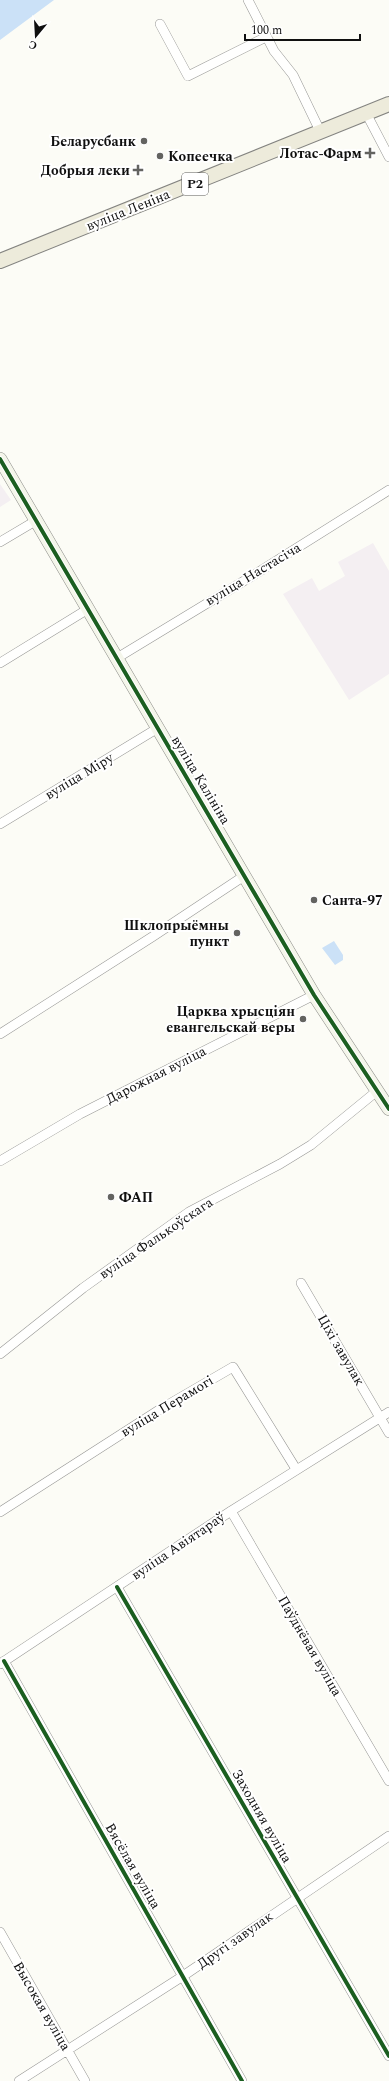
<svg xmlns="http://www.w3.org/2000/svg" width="389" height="2081" font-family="Spectral,serif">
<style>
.industrial{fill:#f4eff2}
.water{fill:#cbe1f7}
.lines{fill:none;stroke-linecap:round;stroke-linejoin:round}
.street-casing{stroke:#969694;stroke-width:10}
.secondary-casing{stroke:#8d8d8a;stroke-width:14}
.primary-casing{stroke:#848481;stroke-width:16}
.street{stroke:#fffffe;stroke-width:9}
.secondary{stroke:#f5f6eb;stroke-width:13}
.primary{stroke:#edebdb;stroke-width:14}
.cycleway-casing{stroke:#fff;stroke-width:6}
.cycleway{stroke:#1b5e20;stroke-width:4}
.poi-dot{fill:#636360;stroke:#fff;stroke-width:1.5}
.labels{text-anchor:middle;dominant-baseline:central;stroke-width:4;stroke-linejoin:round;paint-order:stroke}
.shield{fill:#fff;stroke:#585858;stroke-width:1}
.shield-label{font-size:13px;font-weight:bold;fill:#101010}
.poi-label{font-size:14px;font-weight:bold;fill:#101010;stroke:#fff;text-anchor:end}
.street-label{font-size:14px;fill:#101010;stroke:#fff}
</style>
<rect width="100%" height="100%" fill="#fcfcf6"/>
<path class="industrial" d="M0,484L11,500L0,507Z
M373,543L389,571V674L349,700L283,594L312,578L319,591L345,576L338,562Z"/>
<path class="water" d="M0,0H54L0,40Z
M334,941L343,955V960L335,965L322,948Z"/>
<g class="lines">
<defs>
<path id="street" d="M248,0L274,51L293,75L321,133
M160,24L188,76L266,37
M366,113L389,157
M0,542L37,520
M117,658L257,573L389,490
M0,663L88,609
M0,824L158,728
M0,1034L152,937L244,876
M0,1161L80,1114L314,995
M301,1283L389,1433
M0,1354L83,1288L189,1212L280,1164L311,1145L377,1091
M231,1511L389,1781
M0,1512L159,1410L233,1367L296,1469
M117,1587L389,2056
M4,1661L242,2081
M0,1664L231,1511L389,1412
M0,1932L85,2081
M19,2081L183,1976L389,1836"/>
<path id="secondary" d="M0,459L314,995L389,1109"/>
<path id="primary" d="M0,261L389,104"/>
</defs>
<use href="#street" class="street-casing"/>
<use href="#secondary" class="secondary-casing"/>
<use href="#primary" class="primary-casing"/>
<use href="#street" class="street"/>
<use href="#secondary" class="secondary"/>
<use href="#primary" class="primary"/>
<defs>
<path id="cycleway" d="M0,459L314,995L389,1109
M117,1587L389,2056
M4,1661L242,2081"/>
</defs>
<use href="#cycleway" class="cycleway-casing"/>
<use href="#cycleway" class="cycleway"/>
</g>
<g class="poi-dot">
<circle cx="144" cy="141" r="4"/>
<path d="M368 147h4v4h4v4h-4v4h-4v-4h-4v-4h4z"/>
<circle cx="160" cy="156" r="4"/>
<path d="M136 164h4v4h4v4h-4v4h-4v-4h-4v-4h4z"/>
<circle cx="314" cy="900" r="4"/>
<circle cx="237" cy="933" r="4"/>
<circle cx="303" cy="1019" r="4"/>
<circle cx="111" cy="1197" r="4"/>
</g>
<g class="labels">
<rect class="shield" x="182" y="173" width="26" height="22" rx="3"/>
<g class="shield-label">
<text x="195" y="184">Р2</text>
</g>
<g class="poi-label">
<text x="136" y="141">Беларусбанк</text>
<text x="362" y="153">Лотас-Фарм</text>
<text x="168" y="156" text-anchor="start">Копеечка</text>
<text x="130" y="170">Добрыя леки</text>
<text x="322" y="900" text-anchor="start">Санта-97</text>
<text x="229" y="925">Шклопрыёмны<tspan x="229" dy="16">пункт</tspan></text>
<text x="295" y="1011">Царква хрысціян<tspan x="295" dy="16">евангельскай веры</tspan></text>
<text x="119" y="1197" text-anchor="start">ФАП</text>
</g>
<g class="street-label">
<text transform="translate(128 210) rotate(-22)">вуліца Леніна</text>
<text transform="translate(253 574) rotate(-31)">вуліца Настасіча</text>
<text transform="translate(79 776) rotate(-31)">вуліца Міру</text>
<text transform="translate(201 780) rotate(59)">вуліца Калініна</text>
<text transform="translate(156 1075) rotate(-27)">Дарожная вуліца</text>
<text transform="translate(156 1238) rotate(-34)">вуліца Фалькоўскага</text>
<text transform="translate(341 1350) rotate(60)">Ціхі завулак</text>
<text transform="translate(167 1406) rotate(-31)">вуліца Перамогі</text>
<text transform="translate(178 1546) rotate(-34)">вуліца Авіятараў</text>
<text transform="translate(310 1646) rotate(60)">Паўднёвая вуліца</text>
<text transform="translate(262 1816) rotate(60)">Заходняя вуліца</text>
<text transform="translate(133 1866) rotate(60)">Вясёлая вуліца</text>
<text transform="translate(235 1940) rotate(-35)">Другі завулак</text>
<text transform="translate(42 2006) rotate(60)">Высокая вуліца</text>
</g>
</g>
<g transform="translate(36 36) rotate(198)" stroke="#ffffff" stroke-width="3" paint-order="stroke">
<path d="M0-3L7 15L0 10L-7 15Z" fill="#101010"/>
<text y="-6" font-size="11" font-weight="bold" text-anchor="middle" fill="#101010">С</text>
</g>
<path d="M245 34v6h115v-6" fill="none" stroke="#101010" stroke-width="2"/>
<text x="251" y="34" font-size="12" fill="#101010" stroke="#ffffff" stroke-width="3" paint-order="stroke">100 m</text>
</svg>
